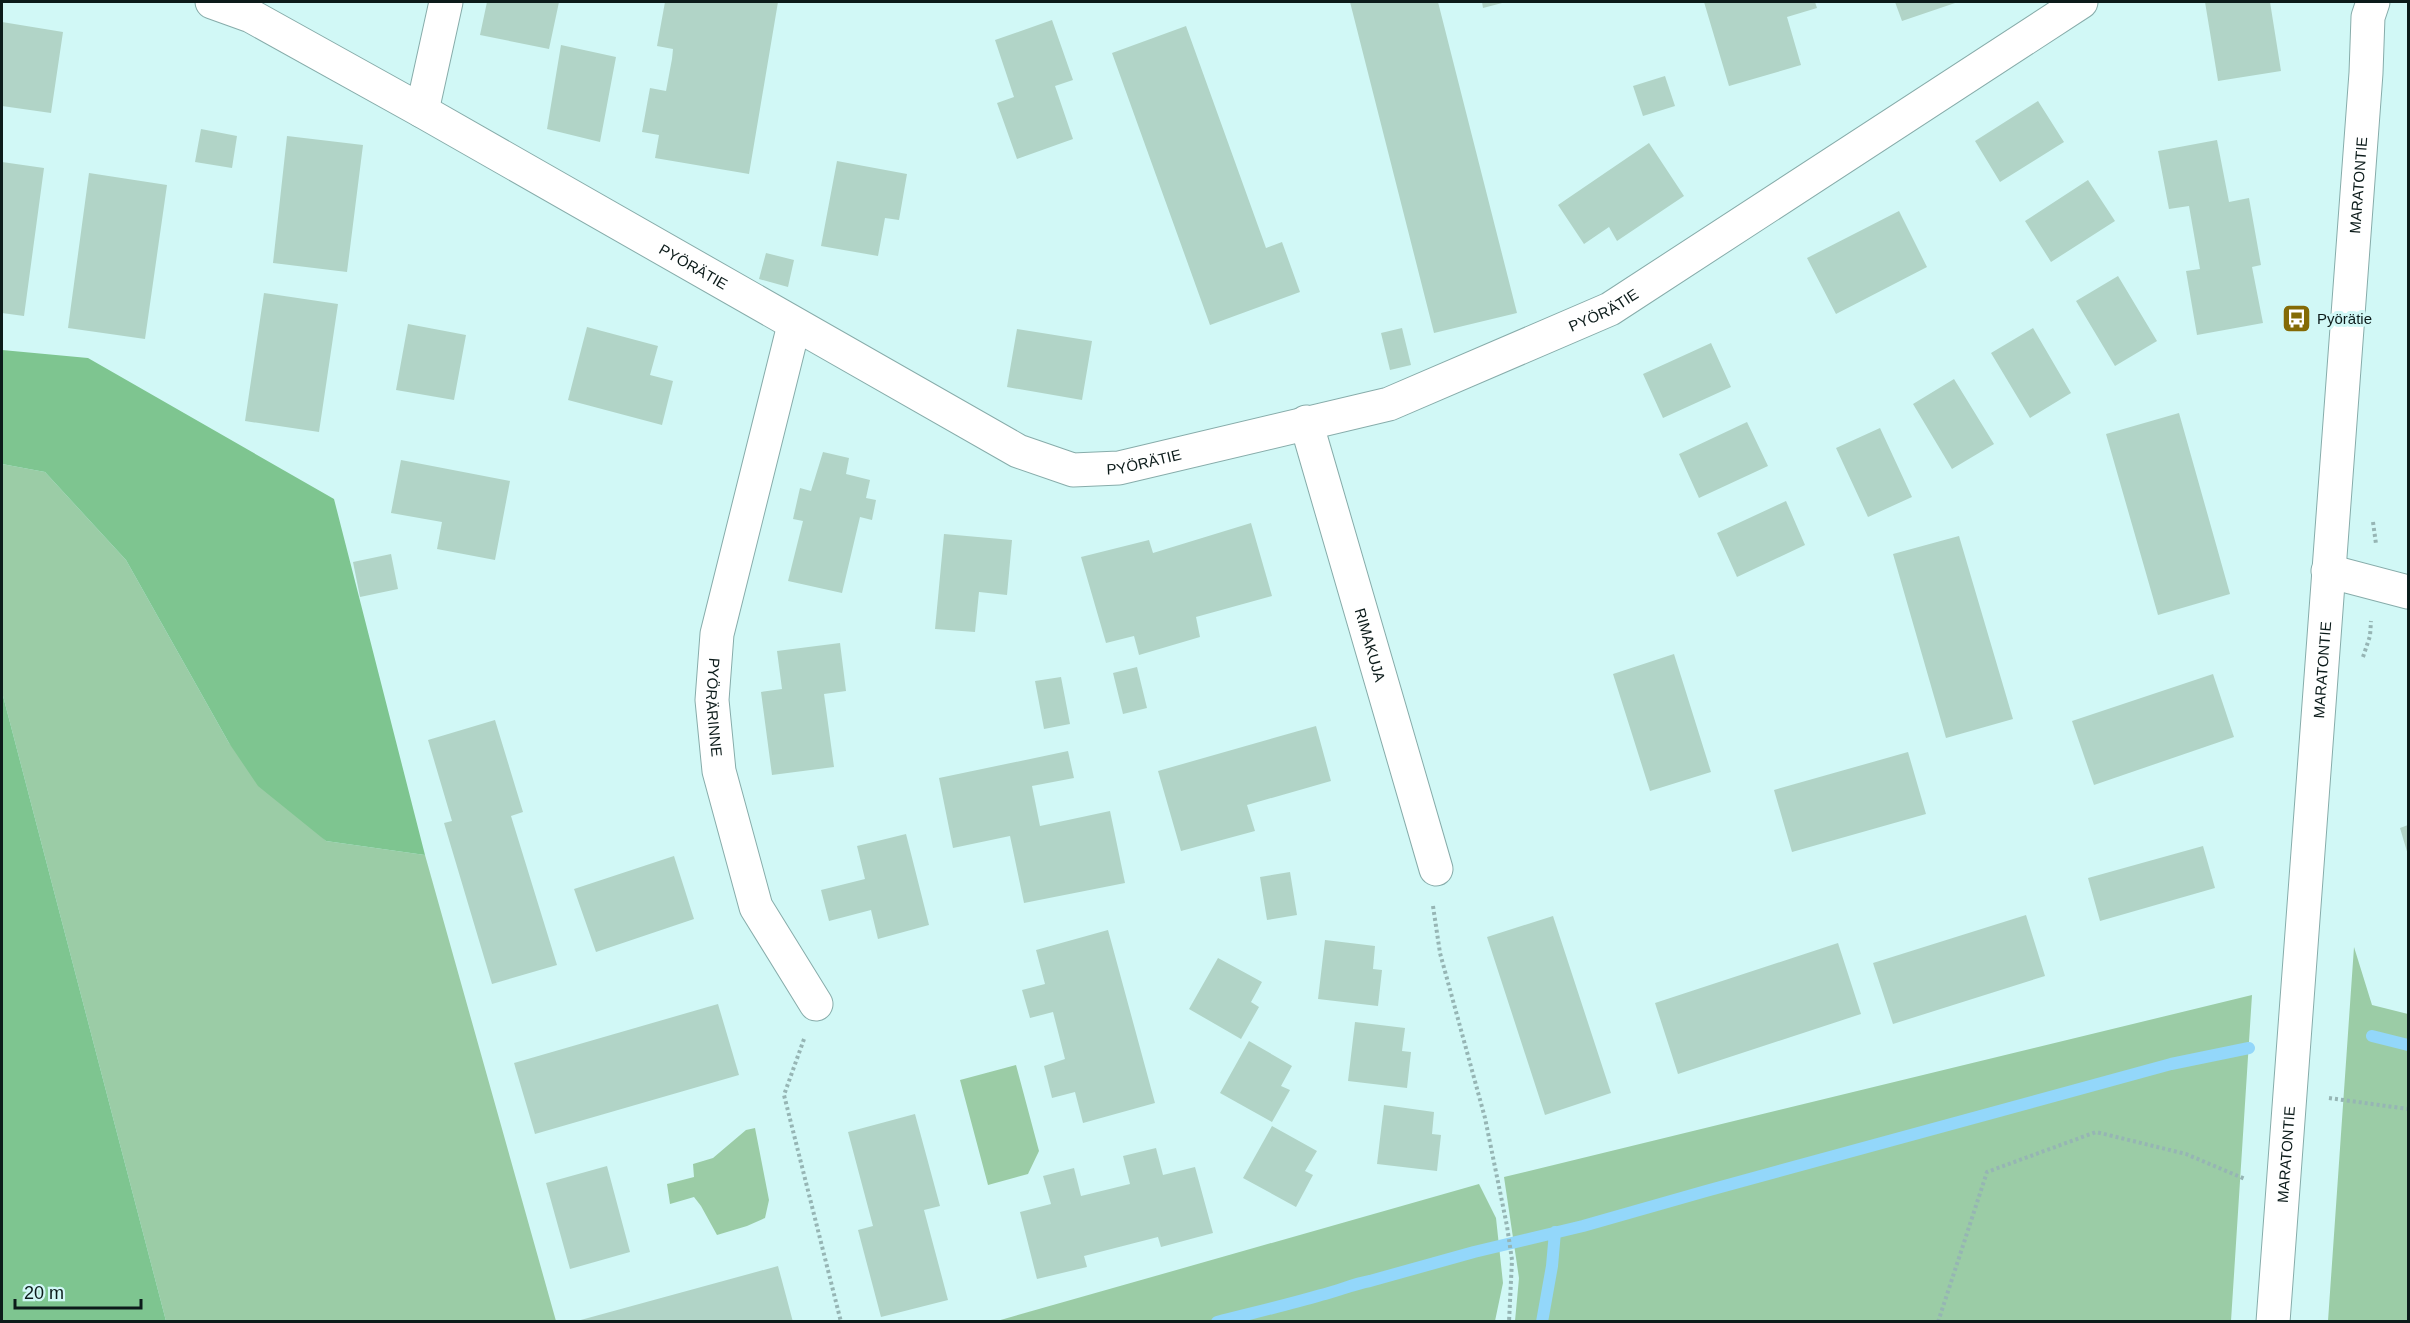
<svg xmlns="http://www.w3.org/2000/svg" width="2410" height="1323" font-family="Arial,sans-serif">
<style>
.green{fill:#9bcca6}
.forest{fill:#7ec590}
.lines{fill:none;stroke-linecap:round;stroke-linejoin:round}
.stream{stroke:#93d7fa;stroke-width:12}
.building{fill:#b1d4c7}
.minor-casing{stroke:#87acaa;stroke-width:35}
.secondary-casing{stroke:#87acaa;stroke-width:35}
.path{stroke:#96b5b4;stroke-width:4;stroke-dasharray:3 3;stroke-linecap:butt}
.minor{stroke:#fff;stroke-width:33}
.secondary{stroke:#fff;stroke-width:33}
.labels{text-anchor:middle;dominant-baseline:central;stroke-width:6;stroke-linejoin:round;paint-order:stroke}
.street-label{font-size:15px;fill:#0c1b1a;stroke:#d1f8f6}
.poi-label{font-size:15px;fill:#0c1b1a;stroke:#d1f8f6;text-anchor:start}
</style>
<rect width="100%" height="100%" fill="#d1f8f6"/>
<path class="green" d="M2,464L45,472L126,560L229,743L326,841L425,855L556,1321H166L2,692Z
M2354,947L2372,1005L2408,1014V1321H2328Z
M2252,995L2231,1321H1515L1519,1278L1504,1177Z
M1016,1065L1039,1151L1028,1174L988,1185L960,1080Z
M755,1128L769,1200L765,1218L747,1226L717,1235L701,1206L694,1197L670,1204L667,1184L694,1177L693,1164L713,1158L746,1130Z
M1479,1184L1496,1218L1503,1283L1495,1321H997Z"/>
<path class="forest" d="M2,350L88,358L334,499L425,855L326,841L258,786L229,743L126,560L45,472L2,464Z
M2,692L166,1321H2Z"/>
<g class="lines">
<path class="stream" d="M2372,1036L2408,1045
M1217,1322C1252,1313 1287,1305 1321,1295C1338,1291 1353,1284 1370,1281L1474,1252L1583,1226L1706,1191L2171,1064L2249,1048
M1542,1322L1552,1266L1555,1232"/>
</g>
<path class="building" d="M487,2H559L549,49L480,35Z
M665,2H778L749,174L655,158L659,135L642,132L650,88L666,91L672,59L673,49L657,46Z
M1350,2H1438L1517,313L1434,333Z
M1482,2H1506L1483,8Z
M1704,2H1815L1817,8L1787,17L1801,65L1729,86Z
M1895,2H1958L1902,21Z
M2205,2H2270L2281,71L2218,81Z
M1052,20L1073,80L1055,86L1073,139L1017,159L997,103L1014,97L995,40Z
M2,22L63,32L51,113L2,106Z
M1186,26L1266,248L1282,242L1300,292L1210,325L1112,53Z
M561,45L616,57L600,142L547,129Z
M1665,76L1675,106L1643,116L1633,86Z
M2038,101L2064,142L2000,182L1975,141Z
M201,129L237,136L232,168L195,162Z
M287,136L363,145L347,272L273,263Z
M2217,140L2229,202L2249,198L2261,265L2252,267L2263,323L2197,335L2186,271L2200,269L2189,206L2169,209L2158,151Z
M1649,143L1684,196L1617,241L1609,227L1584,244L1558,205Z
M837,161L907,174L899,220L885,218L878,256L821,246Z
M2,162L44,168L24,316L2,313Z
M89,173L167,185L145,339L68,328Z
M2088,180L2115,221L2051,262L2025,221Z
M1899,211L1927,267L1836,314L1807,258Z
M766,253L794,260L788,287L759,279Z
M2118,276L2157,341L2115,366L2076,301Z
M264,293L338,304L319,432L245,421Z
M408,324L466,335L454,400L396,390Z
M587,327L658,346L650,375L673,381L662,425L568,400Z
M1402,328L1411,365L1390,370L1381,333Z
M2033,328L2071,393L2030,418L1991,353Z
M1017,329L1092,341L1082,400L1007,387Z
M1711,343L1731,387L1663,418L1643,374Z
M1954,379L1994,444L1952,469L1913,404Z
M2179,413L2230,594L2158,615L2106,434Z
M1747,422L1768,466L1699,498L1679,454Z
M1880,428L1912,497L1868,517L1836,448Z
M823,452L849,458L846,474L870,480L866,498L876,500L872,520L860,517L842,593L788,581L803,521L793,519L800,488L811,491Z
M401,460L510,481L495,560L437,549L442,522L391,513Z
M1786,501L1805,545L1737,577L1717,533Z
M1251,523L1272,596L1196,617L1200,637L1139,655L1134,636L1106,643L1081,557L1149,540L1153,553Z
M944,534L1012,540L1007,595L979,592L975,632L935,629Z
M1959,536L2013,719L1946,738L1893,554Z
M391,554L398,589L360,597L353,562Z
M840,643L846,691L824,694L834,767L772,775L761,692L782,689L777,651Z
M1674,654L1711,772L1650,791L1613,674Z
M1137,667L1147,708L1123,714L1113,673Z
M2213,674L2234,737L2094,785L2072,721Z
M1061,677L1070,724L1044,729L1035,681Z
M495,720L523,812L511,816L557,965L492,984L444,823L452,821L428,740Z
M1316,726L1331,781L1247,805L1255,831L1181,851L1158,771Z
M1068,751L1074,778L1032,786L1040,826L1110,811L1125,883L1024,903L1010,836L953,848L939,778Z
M1908,752L1926,814L1792,852L1774,790Z
M2408,825V855L2400,828Z
M906,834L929,925L878,939L871,910L829,921L821,890L865,879L857,846Z
M2203,846L2215,888L2100,921L2088,878Z
M674,856L694,919L596,952L574,889Z
M1290,872L1297,915L1267,920L1260,877Z
M2026,915L2045,976L1893,1024L1873,963Z
M1553,916L1611,1093L1545,1115L1487,937Z
M1108,930L1155,1103L1083,1123L1075,1092L1052,1098L1044,1066L1065,1059L1053,1012L1030,1018L1022,990L1045,984L1036,950Z
M1325,940L1375,946L1373,969L1382,970L1378,1006L1318,999Z
M1838,943L1861,1014L1678,1074L1655,1003Z
M1218,958L1262,982L1251,1002L1259,1007L1241,1039L1189,1009Z
M718,1004L739,1075L535,1134L514,1063Z
M1355,1022L1405,1028L1402,1051L1411,1052L1407,1088L1348,1081Z
M1249,1041L1292,1066L1281,1086L1290,1090L1272,1122L1220,1093Z
M1384,1105L1434,1112L1432,1134L1441,1135L1437,1171L1377,1164Z
M915,1114L940,1206L924,1210L948,1300L881,1317L858,1230L873,1226L848,1132Z
M1272,1126L1317,1151L1305,1171L1313,1175L1296,1207L1243,1178Z
M1156,1148L1163,1175L1195,1167L1213,1233L1161,1247L1158,1237L1084,1256L1087,1267L1037,1279L1020,1212L1051,1204L1043,1176L1074,1168L1081,1196L1130,1184L1123,1156Z
M607,1166L630,1252L570,1269L546,1183Z
M778,1266L793,1322H577V1321Z"/>
<g class="lines">
<defs>
<g id="minor">
<path id="s1" d="M212,2L251,16L422,111L1018,451L1073,470L1119,468L1389,404L1610,309L2081,2"/>
<path d="M422,111L446,2"/>
<path id="s2" d="M794,325L717,634L712,700L719,771L756,907L816,1004"/>
<path id="s3" d="M1306,422L1436,869"/>
<path d="M2328,571L2408,592"/>
</g>
<g id="secondary">
<path id="s4" d="M2273,1322L2366,73L2368,17L2373,2"/>
</g>
</defs>
<use href="#minor" class="minor-casing"/>
<use href="#secondary" class="secondary-casing"/>
<path class="path" d="M2373,522L2376,544
M2363,657L2370,636L2371,621
M1433,906L1440,953L1485,1118L1507,1226L1512,1260L1509,1322
M804,1039L784,1095L841,1322
M2329,1098L2408,1109
M1938,1322L1987,1172L2096,1132L2186,1154L2245,1179"/>
<use href="#minor" class="minor"/>
<use href="#secondary" class="secondary"/>
</g>
<defs>
<symbol id="bus-square" viewBox="-11 -11 22 22"><rect x="-9" y="-9" width="18" height="18" rx="4" fill="#846a05" stroke="#d1f8f6"/><path d="M-5-6H5V4H4V6H2V4H-2V6H-4V4H-5ZM-3.5-4V0h7V-4ZM-3.5 1.2v1.5H-2V1.2ZM2 1.2v1.5H3.5V1.2Z" fill="#fff"/></symbol>
</defs>
<g fill-rule="evenodd">
<use href="#bus-square" x="2280" y="302" width="33" height="33"/>
</g>
<g class="labels">
<g class="street-label">
<text stroke="none"><textPath href="#s4" startOffset="1140">MARATONTIE</textPath></text>
<text stroke="none"><textPath href="#s1" startOffset="550">PYÖRÄTIE</textPath></text>
<text stroke="none"><textPath href="#s1" startOffset="1539">PYÖRÄTIE</textPath></text>
<text stroke="none"><textPath href="#s1" startOffset="1053">PYÖRÄTIE</textPath></text>
<text stroke="none"><textPath href="#s3" startOffset="232">RIMAKUJA</textPath></text>
<text stroke="none"><textPath href="#s4" startOffset="654">MARATONTIE</textPath></text>
<text stroke="none"><textPath href="#s2" startOffset="392">PYÖRÄRINNE</textPath></text>
<text stroke="none"><textPath href="#s4" startOffset="168">MARATONTIE</textPath></text>
</g>
<g class="poi-label">
<text x="2317" y="318">Pyörätie</text>
</g>
</g>
<rect width="2410" height="1323" fill="none" stroke="#0c1b1a" stroke-width="6"/>
<path d="M15 1299v9h126v-9" fill="none" stroke="#0c1b1a" stroke-width="3"/>
<text x="24" y="1299" font-size="18" fill="#0c1b1a" stroke="#d1f8f6" stroke-width="4.5" paint-order="stroke">20 m</text>
</svg>
